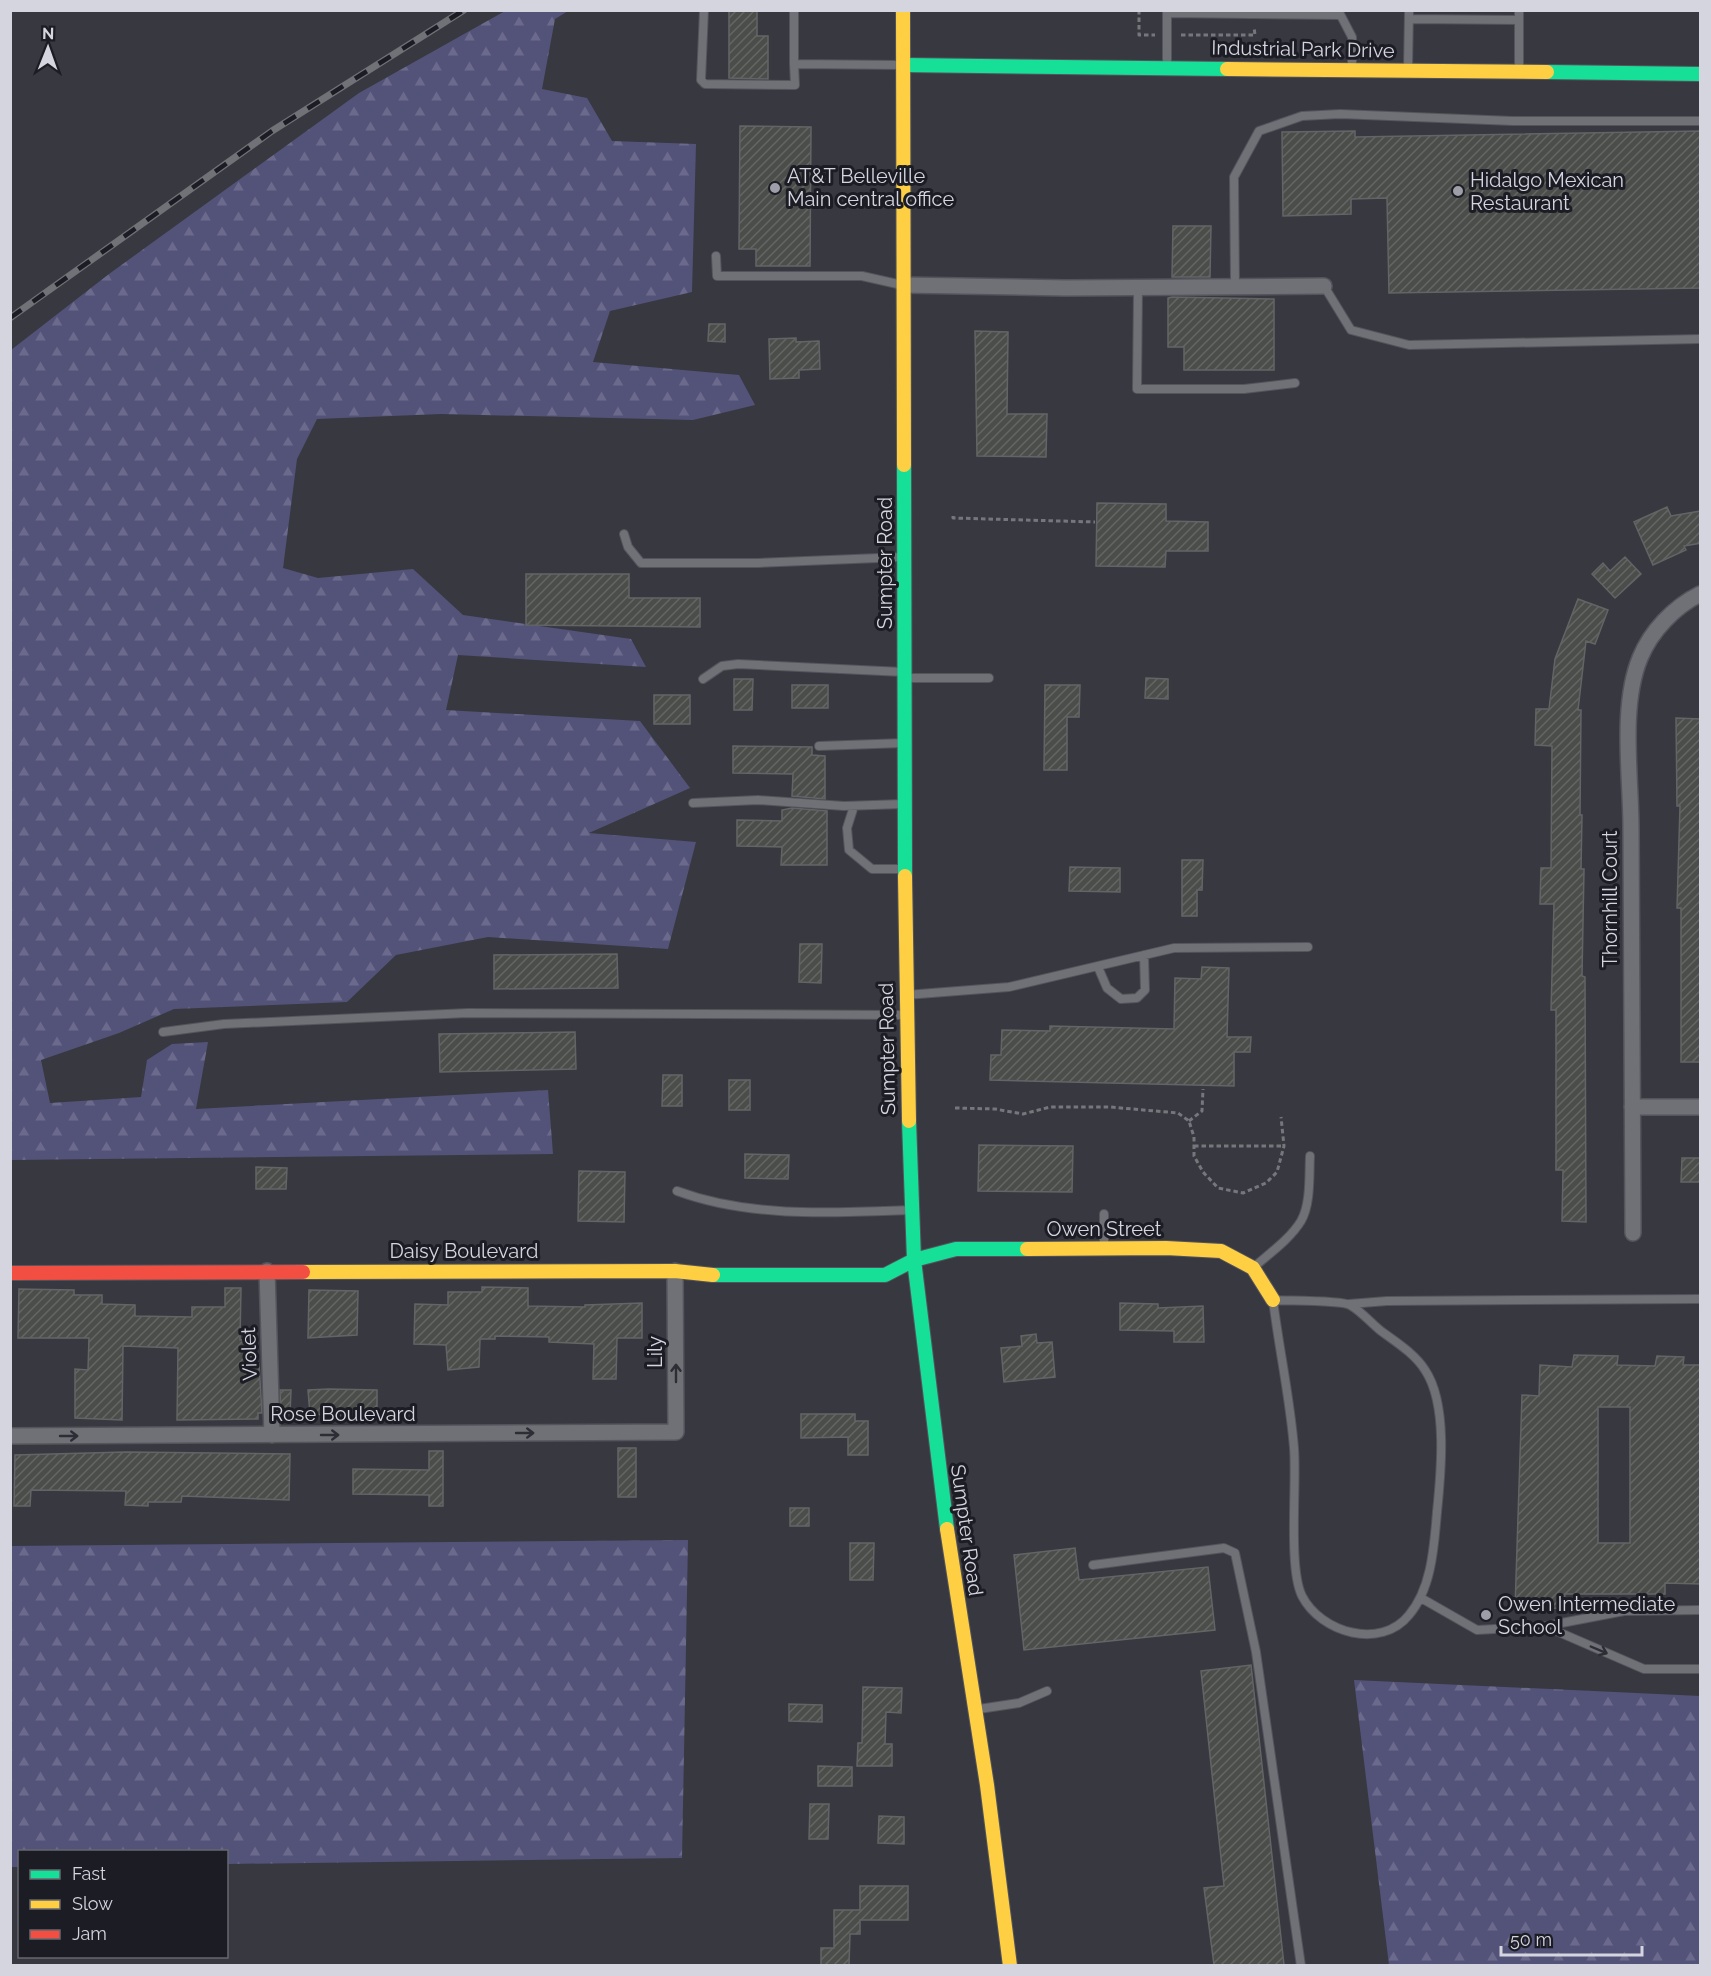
<svg xmlns="http://www.w3.org/2000/svg" width="1711" height="1976" font-family="Raleway,sans-serif">
<style>
.forest{fill:url(#forest-firs)}
.building{fill:url(#building-hatch);stroke:#636565;stroke-width:1.5;fill-rule:evenodd}
.lines{fill:none;stroke-linecap:round;stroke-linejoin:round}
.lane-casing{stroke:#54545c;stroke-width:10}
.street-casing{stroke:#54545c;stroke-width:18}
.fast-casing{stroke:#54545c;stroke-width:16}
.slow-casing{stroke:#54545c;stroke-width:16}
.jam-casing{stroke:#54545c;stroke-width:16}
.path{stroke:#76767c;stroke-width:3;stroke-dasharray:4.5 3;stroke-linecap:butt}
.lane{stroke:#707077;stroke-width:8}
.street{stroke:#707077;stroke-width:15}
.fast{stroke:#16e098;stroke-width:14}
.slow{stroke:#ffcf43;stroke-width:14}
.jam{stroke:#f24e42;stroke-width:14}
.rail-casing{stroke:#717178;stroke-width:7}
.rail{stroke:#1c1d24;stroke-width:4.5;stroke-dasharray:14;stroke-linecap:butt}
.oneway{stroke:#2d2e35}
.poi-dot{fill:#9e9ea8;stroke:#1c1d24;stroke-width:2}
.labels{text-anchor:middle;dominant-baseline:central;stroke-width:6;stroke-linejoin:round;paint-order:stroke}
.street-label{font-size:20px;fill:#d5d5e0;stroke:#1c1d24}
.poi-label{font-size:20px;fill:#d5d5e0;stroke:#1c1d24;text-anchor:start}
</style>
<defs>
<pattern id="forest-firs" width="22" height="20" patternUnits="userSpaceOnUse" patternTransform="scale(1.5)"><rect width="22" height="20" fill="#535279"/><path d="M5 1l3.5 6h-7zM16 11l3.5 6h-7z" fill="#6b6a8c"/></pattern>
<pattern id="building-hatch" width="6" height="6" patternUnits="userSpaceOnUse" patternTransform="scale(1.5)"><rect width="6" height="6" fill="#4a4d49"/><path d="M-1 1l2-2M0 6l6-6M5 7l2-2" fill="none" stroke="#636663"/></pattern>
</defs>
<rect width="100%" height="100%" fill="#383841"/>
<path class="forest" d="M505,11H568L555,19L542,89L587,98L612,141L696,144L692,292L610,311L593,362L739,375L755,405L693,420L441,414L317,419L297,459L283,568L318,578L413,569L463,615L631,639L646,667L458,655L446,710L640,721L690,788L589,833L696,842L668,949L488,937L396,955L347,1002L174,1009L119,1033L41,1060L50,1103L141,1097L147,1060L172,1044L208,1042L196,1109L548,1090L553,1154L11,1160V350L109,274L359,93Z
M688,1540L682,1858L227,1864L226,1852H20L19,1867H11V1546Z
M1354,1680L1700,1696V1965H1389Z"/>
<path class="building" d="M729,10H757V36H768V79L729,78Z
M740,126L811,127L810,266H756V249H739Z
M1355,131V137L1701,131V288L1389,293L1387,198L1351,199V214L1283,216L1282,132Z
M1173,226H1211L1210,277H1172Z
M1172,297L1274,299V370H1184V347H1168V298Z
M709,324H725V342L708,341Z
M975,331L1008,332L1007,414H1047L1046,457L977,456Z
M796,338V342L819,341L820,369L799,370V378L770,379L769,339Z
M1097,503L1166,504V521L1208,522V551H1166L1165,567L1096,566Z
M1667,507L1671,516L1701,511V543L1684,546L1686,550L1653,565L1634,522Z
M1625,557L1641,574L1615,598L1592,574L1603,563L1610,571Z
M526,574H629V598H700V627L526,625Z
M1578,599L1608,610L1595,644L1586,641L1578,710H1581L1580,815H1582L1581,869H1584L1582,976L1585,977L1586,1222L1562,1221L1563,1170H1556V1010H1551L1554,904H1540L1541,868H1551L1552,746L1535,745L1536,709H1549L1555,659Z
M1146,678L1168,679V699L1145,698Z
M734,679H753L752,710H734Z
M792,685H828V708H792Z
M1045,685H1080L1079,717H1067V770H1044Z
M654,695H690V724H654Z
M1676,718L1701,719V1062H1681V908H1677L1680,806H1677Z
M733,746L812,747V755L825,756V799L792,796L793,774L733,773Z
M792,808L827,811V865H781L782,847L737,846V820L782,821V810Z
M1182,860H1203L1202,890H1197V916H1182Z
M1070,867L1120,868V892L1069,891Z
M800,944H822L821,983L799,982Z
M617,954L618,988L494,989V955Z
M1202,967L1229,968L1227,1037H1251L1250,1052H1234V1086L990,1080L991,1055H1001L1002,1030L1050,1031V1026L1174,1029L1175,978L1201,979Z
M575,1032L576,1069L440,1072L439,1034Z
M663,1075H682V1106H662Z
M729,1080H750V1110H729Z
M979,1145L1073,1146L1072,1192L978,1191Z
M745,1154L789,1155L788,1179L745,1178Z
M1682,1158H1701V1182H1681Z
M256,1167L287,1168L286,1189H256Z
M579,1171L625,1172L624,1222L578,1221Z
M482,1287L528,1288V1306L585,1307V1305L642,1303V1338H617L616,1379H593L594,1344L549,1342V1337L495,1336V1339H480L479,1367L448,1370L446,1345L414,1344L415,1304L448,1305V1292H482Z
M225,1288H241L240,1340L251,1339V1363L259,1364L262,1413H258V1419L177,1420L178,1348L123,1346L122,1420L75,1418V1369L88,1370L89,1338H18L19,1289L74,1290V1295H102V1304L135,1305V1316L192,1317V1307H225Z
M309,1290L358,1291L357,1335L308,1338Z
M1120,1303L1158,1304V1308L1203,1306L1204,1342H1174V1331L1120,1330Z
M1036,1334L1037,1343L1052,1342L1055,1377L1004,1382L1001,1348L1022,1346L1021,1336Z
M1574,1355L1618,1356L1617,1365L1655,1366L1657,1356L1684,1357L1683,1365H1701V1584L1665,1583V1594H1565L1564,1608L1515,1609L1522,1395L1539,1396L1540,1365L1572,1367ZM1598,1407H1630V1543H1598Z
M329,1389L377,1390V1419H330V1415L310,1414L308,1390Z
M280,1390H291L290,1414H281Z
M801,1414H855V1421H868V1455H848V1437L801,1438Z
M618,1448H636V1497H618Z
M429,1451H443V1506H429V1495L353,1494V1469L429,1470Z
M126,1452L290,1454L289,1500L182,1496L181,1502H148V1506L125,1505L126,1491L31,1490L30,1506H14L15,1455Z
M790,1508H809V1526H790Z
M850,1543H874L873,1580H850Z
M1075,1548L1079,1580L1208,1567L1215,1630L1024,1650L1014,1555Z
M1251,1665L1284,1965H1214L1204,1888L1224,1886L1201,1671Z
M863,1687L902,1688L901,1713L886,1712L885,1744H892V1766H857L858,1743H862Z
M789,1704L822,1705V1722L789,1721Z
M818,1766L852,1767V1786H818Z
M810,1804H829L828,1839H809Z
M879,1816L904,1817V1844L878,1843Z
M860,1886H908V1920H860V1934H850L849,1965H821V1948H834V1910H860Z"/>
<g class="lines">
<defs>
<path id="lane" d="M704,10L701,80L705,84L795,85L794,64
M794,10V64L901,65
M1167,10V65
M1519,10V71
M1339,12L1352,37V68
M1167,13L1339,15
M1409,19L1519,20
M1408,69L1409,10
M716,256L717,276H862L902,285
M1324,286L1351,330L1409,345L1700,339
M1235,287L1234,177L1259,131L1302,116L1340,114L1513,121H1700
M1138,288L1137,389H1244L1295,383
M624,534L628,547L641,563H758L903,557
M906,678H989
M703,679L722,666L738,664L903,672
M819,746L903,743
M693,803L758,800L844,806L903,804
M854,806L847,828L849,850L872,869H903
M1098,967L1107,988L1121,999L1137,998L1145,990L1144,955
M906,995L1009,987L1174,948L1308,947
M163,1032L224,1024L468,1013L902,1015
M677,1191C750,1218 833,1213 910,1210
M1104,1214V1247
M1254,1267C1270,1253 1290,1239 1301,1221C1311,1204 1309,1175 1310,1156
M1273,1300C1288,1301 1340,1300 1350,1305C1361,1311 1371,1323 1381,1331C1396,1342 1415,1354 1425,1370C1448,1404 1441,1473 1437,1512C1434,1546 1432,1588 1409,1615C1381,1650 1321,1633 1302,1596C1288,1568 1297,1483 1294,1448C1290,1398 1279,1349 1273,1300Z
M1349,1304L1387,1301L1700,1299
M1093,1565L1224,1548L1235,1553L1256,1652L1301,1966
M1421,1598L1477,1630L1546,1626L1624,1611L1700,1610
M1547,1627L1644,1669H1700
M979,1709L1019,1703L1047,1691"/>
<path id="street" d="M903,285L1066,288L1324,286
M1632,1107H1700
M1633,1233C1632,1098 1632,964 1631,829C1631,776 1620,707 1640,658C1651,631 1674,607 1700,594
M267,1271L272,1435
M10,1436L676,1432L675,1271"/>
<path id="fast" d="M904,65L1227,69
M1547,72L1700,74
M904,465L905,876
M909,1121L914,1260L947,1529
M713,1275H885L914,1260L956,1249H1027"/>
<path id="slow" d="M903,10L904,465
M1227,69L1547,72
M905,876L909,1121
M1027,1249L1166,1248L1221,1251L1253,1268L1273,1300
M303,1272L675,1271L713,1275
M947,1529L987,1785L1010,1966"/>
<path id="jam" d="M10,1273L303,1272"/>
</defs>
<use href="#lane" class="lane-casing"/>
<use href="#street" class="street-casing"/>
<use href="#fast" class="fast-casing"/>
<use href="#slow" class="slow-casing"/>
<use href="#jam" class="jam-casing"/>
<path class="path" d="M1139,10V35H1155
M1181,35H1255L1254,27
M953,516V518L1095,522
M955,1108L995,1109L1023,1114L1050,1107H1110L1178,1113L1189,1121L1194,1137V1156L1203,1172L1218,1188L1243,1193L1266,1183L1277,1172L1284,1146L1281,1117
M1189,1121L1202,1111L1203,1089
M1194,1146H1284"/>
<use href="#lane" class="lane"/>
<use href="#street" class="street"/>
<use href="#fast" class="fast"/>
<use href="#slow" class="slow"/>
<use href="#jam" class="jam"/>
<defs>
<path id="rail" d="M10,318L272,131L464,10"/>
</defs>
<use href="#rail" class="rail-casing"/>
<use href="#rail" class="rail"/>
</g>
<defs><path id="oneway-shaft" d="M-6 0H5M1.5-3L5.5 0L1.5 3" fill="none" stroke-width="1.6" stroke-linecap="round" stroke-linejoin="round" transform="scale(1.5)"/></defs>
<g class="oneway">
<use href="#oneway-shaft" transform="translate(676 1373) rotate(-90)"/>
<use href="#oneway-shaft" transform="translate(525 1433)"/>
<use href="#oneway-shaft" transform="translate(330 1435)"/>
<use href="#oneway-shaft" transform="translate(69 1436)"/>
<use href="#oneway-shaft" transform="translate(1599 1650) rotate(23)"/>
</g>
<g class="poi-dot">
<circle cx="775" cy="188" r="6"/>
<circle cx="1458" cy="191" r="6"/>
<circle cx="1486" cy="1615" r="6"/>
</g>
<g class="labels">
<g class="street-label">
<text transform="translate(1303 49) rotate(1)">Industrial Park Drive</text>
<text transform="translate(885 563) rotate(-90)">Sumpter Road</text>
<text transform="translate(1610 899) rotate(-90)">Thornhill Court</text>
<text transform="translate(887 1049) rotate(-91)">Sumpter Road</text>
<text x="1104" y="1229">Owen Street</text>
<text x="464" y="1251">Daisy Boulevard</text>
<text transform="translate(655 1352) rotate(-90)">Lily</text>
<text transform="translate(249 1354) rotate(-92)">Violet</text>
<text x="343" y="1414">Rose Boulevard</text>
<text transform="translate(967 1530) rotate(82)">Sumpter Road</text>
</g>
<g class="poi-label">
<text x="787" y="176">AT&amp;T Belleville<tspan x="787" dy="23">Main central office</tspan></text>
<text x="1470" y="180">Hidalgo Mexican<tspan x="1470" dy="23">Restaurant</tspan></text>
<text x="1498" y="1604">Owen Intermediate<tspan x="1498" dy="23">School</tspan></text>
</g>
</g>
<rect width="1711" height="1976" fill="none" stroke="#d5d5e0" stroke-width="24"/>
<rect x="18" y="1850" width="210" height="108" fill="#1c1d24" stroke="#66676f" stroke-width="1.5"/>
<rect x="30" y="1870" width="30" height="9" fill="#16e098" stroke="#66676f" stroke-width="1.5"/>
<text x="72" y="1880" font-size="18" fill="#d5d5e0">Fast</text>
<rect x="30" y="1900" width="30" height="9" fill="#ffcf43" stroke="#66676f" stroke-width="1.5"/>
<text x="72" y="1910" font-size="18" fill="#d5d5e0">Slow</text>
<rect x="30" y="1930" width="30" height="9" fill="#f24e42" stroke="#66676f" stroke-width="1.5"/>
<text x="72" y="1940" font-size="18" fill="#d5d5e0">Jam</text>
<g transform="translate(48 48) rotate(1)" stroke="#1c1d24" stroke-width="4.5" paint-order="stroke">
<path d="M0-4.5L10 22L0 15L-10 22Z" fill="#d5d5e0"/>
<text y="-9" font-size="16" font-weight="bold" text-anchor="middle" fill="#d5d5e0">N</text>
</g>
<path d="M1501 1946v9h141v-9" fill="none" stroke="#d5d5e0" stroke-width="3"/>
<text x="1510" y="1946" font-size="18" fill="#d5d5e0" stroke="#1c1d24" stroke-width="4.5" paint-order="stroke">50 m</text>
</svg>
